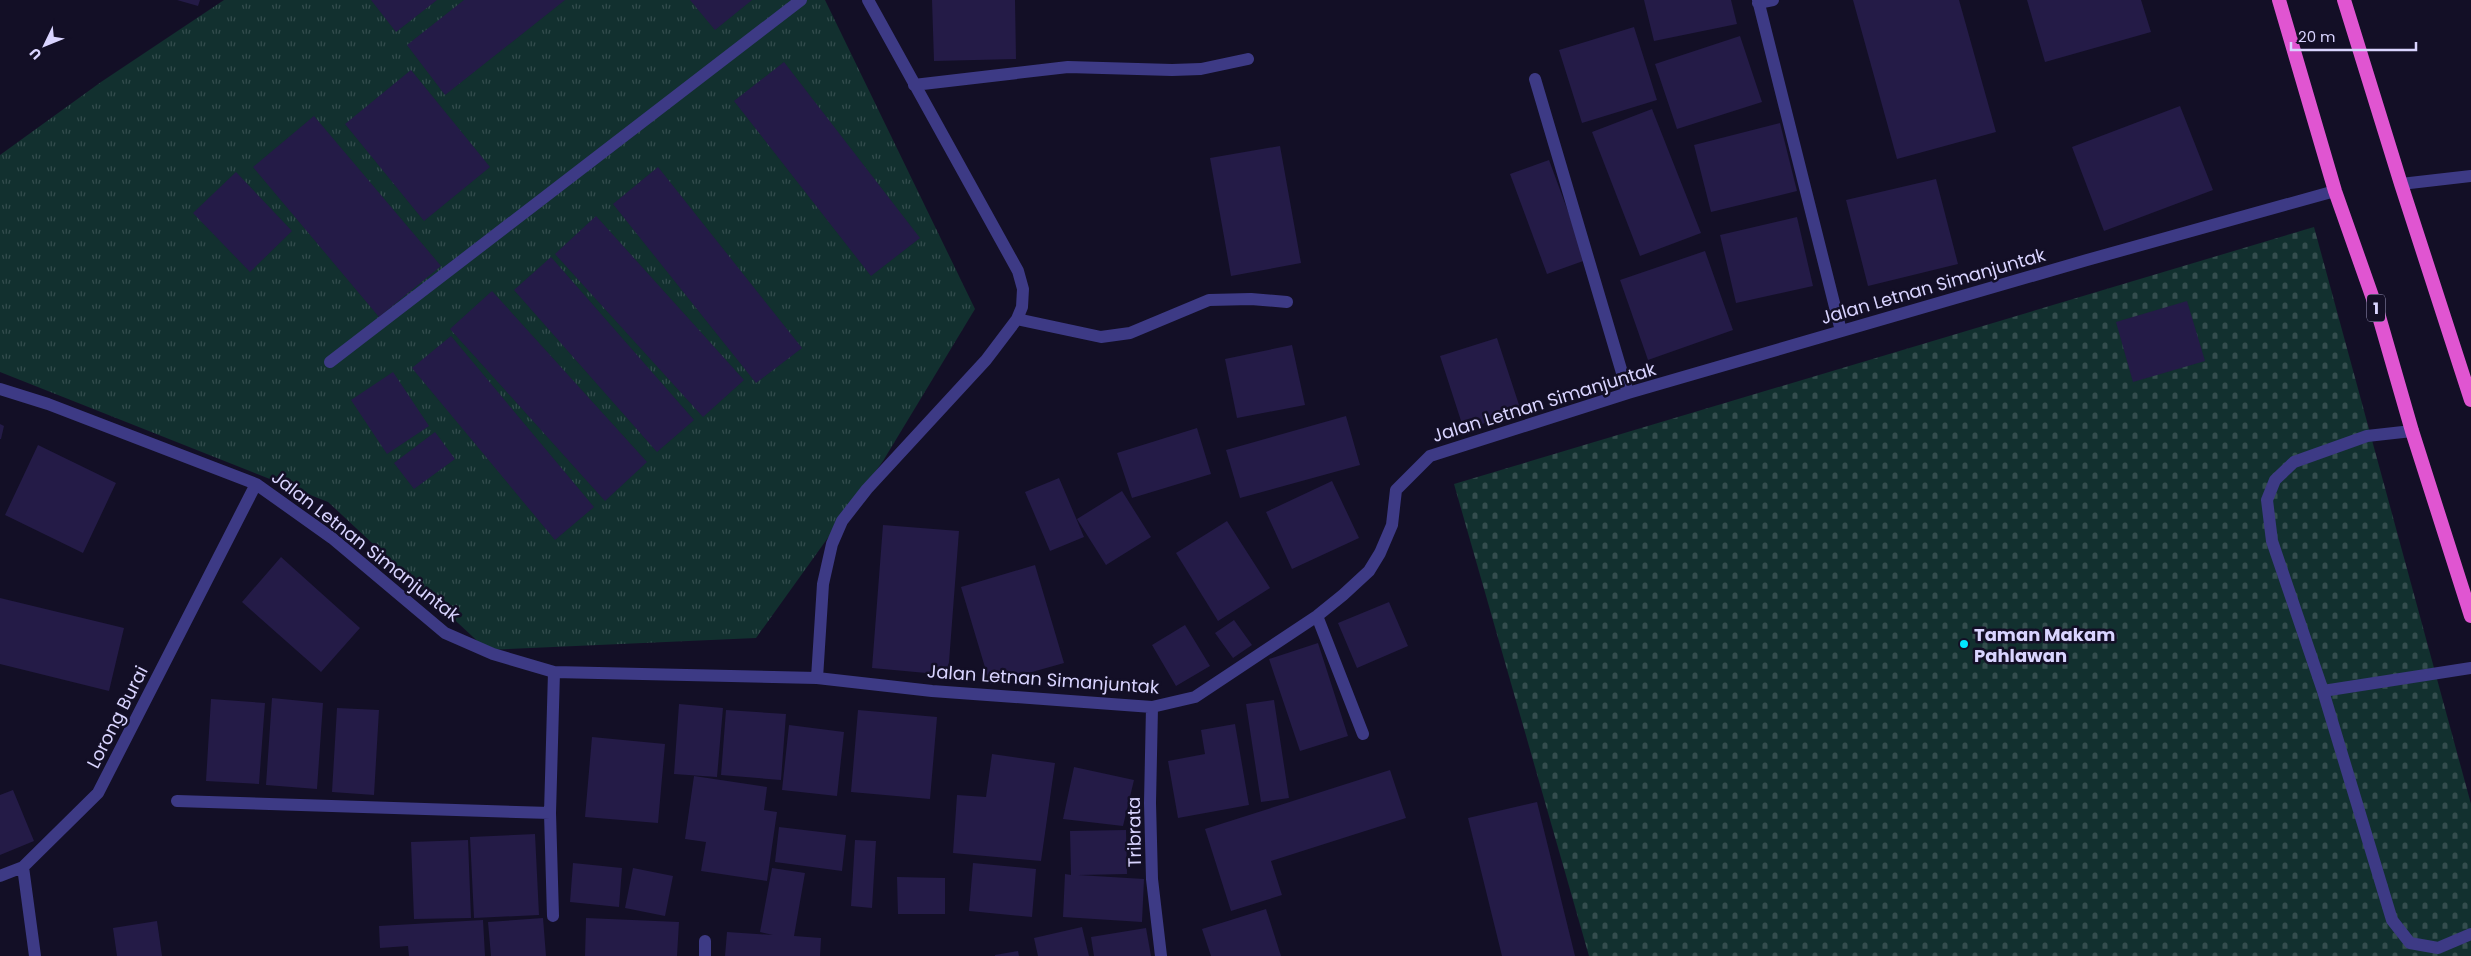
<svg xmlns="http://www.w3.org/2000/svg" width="2471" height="956" font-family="Poppins,sans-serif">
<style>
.grass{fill:url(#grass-tufts)}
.cemetery{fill:url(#cemetery-stones)}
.building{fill:#241b47}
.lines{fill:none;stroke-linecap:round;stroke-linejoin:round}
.service{stroke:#3d3a85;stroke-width:12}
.minor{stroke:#3d3a85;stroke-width:12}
.trunk{stroke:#e055d1;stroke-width:14}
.poi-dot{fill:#00e5ff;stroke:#130f26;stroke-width:2}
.labels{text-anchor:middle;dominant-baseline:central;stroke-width:5;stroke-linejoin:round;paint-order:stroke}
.shield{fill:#130f26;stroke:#9e99be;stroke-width:1}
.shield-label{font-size:16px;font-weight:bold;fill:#d9d4ff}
.street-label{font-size:18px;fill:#d9d4ff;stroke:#130f26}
.poi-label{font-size:18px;font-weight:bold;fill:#d9d4ff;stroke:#130f26;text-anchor:start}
</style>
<defs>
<pattern id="grass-tufts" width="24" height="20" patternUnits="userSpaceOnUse" patternTransform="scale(1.25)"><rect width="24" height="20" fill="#12302f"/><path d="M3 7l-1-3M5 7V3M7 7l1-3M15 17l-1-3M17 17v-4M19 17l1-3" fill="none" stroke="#344d4e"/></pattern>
<pattern id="cemetery-stones" width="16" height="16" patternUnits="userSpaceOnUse" patternTransform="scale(1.25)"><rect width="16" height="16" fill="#12302f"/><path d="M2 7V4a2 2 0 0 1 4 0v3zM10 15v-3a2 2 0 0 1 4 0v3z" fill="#344d4e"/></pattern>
</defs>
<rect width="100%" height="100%" fill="#130f26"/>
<path class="grass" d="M224,0H825L975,309L883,461L756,638L487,650L328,502L0,372V155L101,82Z"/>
<path class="cemetery" d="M2314,227L2471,804V956H1589L1454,484Z"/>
<path class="building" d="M177,0H200L198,6Z
M371,0H437L396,32Z
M464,0H565L445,95L407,45Z
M690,0H752L715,30Z
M932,0H1015L1016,59L934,61Z
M1644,0H1731L1737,24L1654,41Z
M1853,0H1959L1996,132L1897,159Z
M2027,0H2141L2151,32L2045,62Z
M1634,27L1657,100L1582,123L1559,50Z
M1740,36L1762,102L1677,129L1655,64Z
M784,62L920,238L871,276L734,101Z
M411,70L490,167L424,221L345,124Z
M2180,106L2213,190L2104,231L2072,147Z
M1652,109L1701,233L1640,256L1592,132Z
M314,116L441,266L379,317L253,167Z
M1780,123L1797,191L1711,212L1694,145Z
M1280,146L1301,263L1231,276L1210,158Z
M1549,160L1586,260L1547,274L1510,174Z
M658,167L802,348L756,383L613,204Z
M236,172L292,231L250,272L193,213Z
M1936,179L1958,264L1868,286L1846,200Z
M596,216L744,380L703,417L555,254Z
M1797,217L1813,286L1736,303L1720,235Z
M1705,251L1733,330L1648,360L1620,280Z
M551,257L694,420L657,452L514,290Z
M492,291L647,462L605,501L450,329Z
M2187,301L2205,361L2133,382L2116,322Z
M451,336L594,507L555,540L412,368Z
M1497,338L1521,411L1464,430L1440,356Z
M1292,345L1305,405L1237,418L1225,359Z
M393,372L429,426L387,454L351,400Z
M1346,416L1360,465L1240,498L1226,450Z
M0,424L4,426L1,439H0Z
M1197,428L1211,474L1132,498L1117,453Z
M435,432L455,459L414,489L394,463Z
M38,445L116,483L83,553L5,515Z
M1059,478L1084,537L1050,551L1025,492Z
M1332,481L1359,538L1292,569L1266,512Z
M1122,491L1151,537L1106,565L1077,519Z
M1227,521L1270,588L1218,621L1176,553Z
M883,525L959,531L948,675L872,668Z
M281,557L360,628L321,672L242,602Z
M1035,565L1064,663L990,684L961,587Z
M0,598L124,628L109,691L0,664Z
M1389,602L1408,646L1357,668L1338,623Z
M1234,620L1252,645L1233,658L1215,633Z
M1185,625L1210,666L1176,686L1152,645Z
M1318,643L1348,736L1300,751L1269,659Z
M272,698L323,703L317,789L266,785Z
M211,699L265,703L259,784L206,781Z
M1274,700L1289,798L1261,802L1246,704Z
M679,704L723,708L717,777L674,774Z
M337,708L379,710L374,795L332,792Z
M726,710L786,714L781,780L721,775Z
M858,710L937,717L930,799L851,792Z
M1235,724L1249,805L1178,818L1168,761L1205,754L1201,730Z
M789,725L844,732L837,796L782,790Z
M592,737L665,744L658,823L585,817Z
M992,754L1055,763L1041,861L953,853L957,795L986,797Z
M1074,767L1134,780L1123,826L1063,819Z
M1390,770L1406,818L1271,861L1282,895L1231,911L1205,829Z
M694,776L767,787L764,810L777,812L767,881L701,871L706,842L685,839Z
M13,790L34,841L0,855V795Z
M1537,802L1575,956H1502L1468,818Z
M779,827L846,835L842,871L775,862Z
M1126,830L1127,874L1078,875L1144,879L1142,922L1063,917L1065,874L1071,875L1070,831Z
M535,834L539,915L474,918L470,837Z
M468,840L471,918L414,919L411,842Z
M855,840L876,841L872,908L851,906Z
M573,863L622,868L619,907L570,902Z
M973,863L1036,869L1032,917L969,911Z
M633,868L673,876L665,916L625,908Z
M772,868L805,873L794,936L821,938L820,956H725L727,932L773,935L760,932Z
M897,877L945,878V914H898Z
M1266,909L1281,956H1211L1202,929Z
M543,918L546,956H491L488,922Z
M586,918L679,922L677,956H585Z
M483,920L485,956H409L408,946L380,948L379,926Z
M157,921L162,956H117L113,928Z
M1082,927L1089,956H1038L1034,938Z
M1146,928L1151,956H1094L1091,937Z
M1018,951L1019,956H995V955Z"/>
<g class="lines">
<path class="service" d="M2412,431L2367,436L2294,462L2275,480L2267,500L2272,541L2323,691L2392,920L2410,943L2438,948L2471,934
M2323,691L2471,668"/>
<path class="minor" d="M1758,0L1841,331
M1758,3L1773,0
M1535,79L1628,393
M914,85L1068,67L1172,70L1201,69L1248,59
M2401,184L2471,176
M1017,319L1101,337L1130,333L1209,300L1251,299L1287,302
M330,362L801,0
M0,389L48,404L256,484L332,538L445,633L493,654L554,672L817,678L932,691L1152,707L1195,697L1317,616L1343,595L1369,571L1380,553L1392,525L1396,490L1430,456L1628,393L2087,260L2335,191
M1317,616L1363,734
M817,678L823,584L832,544L842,521L867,489L986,360L1017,319L1022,307L1023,289L1018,271L868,0
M1152,707L1150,803L1152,879L1161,956
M177,801L550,813
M0,876L23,867
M553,916L550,813L554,672
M35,956L23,867L98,793L256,484
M705,956V941"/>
<path class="trunk" d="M2279,0L2335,191L2378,313L2412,431L2471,616
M2344,0L2401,184L2471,400"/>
</g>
<circle class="poi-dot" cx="1964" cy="644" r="5"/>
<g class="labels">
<rect class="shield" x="2367" y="294.5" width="18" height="27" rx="4"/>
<g class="shield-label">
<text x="2376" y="308">1</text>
</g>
<g class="street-label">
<text transform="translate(1933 286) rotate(-16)">Jalan Letnan Simanjuntak</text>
<text transform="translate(1544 402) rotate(-17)">Jalan Letnan Simanjuntak</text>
<text transform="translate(366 546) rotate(38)">Jalan Letnan Simanjuntak</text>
<text transform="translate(1043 679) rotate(4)">Jalan Letnan Simanjuntak</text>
<text transform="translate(117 717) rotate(-63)">Lorong Burai</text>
<text transform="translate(1134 832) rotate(-91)">Tribrata</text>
</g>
<g class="poi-label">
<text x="1974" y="634">Taman Makam<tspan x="1974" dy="21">Pahlawan</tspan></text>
</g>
</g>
<g transform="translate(45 45) rotate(227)" stroke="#130f26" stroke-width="4" paint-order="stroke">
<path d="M0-4L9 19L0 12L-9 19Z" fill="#d9d4ff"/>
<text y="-8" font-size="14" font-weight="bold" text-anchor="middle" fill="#d9d4ff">U</text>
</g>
<path d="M2291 42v8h125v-8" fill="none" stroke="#d9d4ff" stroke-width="2.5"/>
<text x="2298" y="42" font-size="15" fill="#d9d4ff" stroke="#130f26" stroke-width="4" paint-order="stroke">20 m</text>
</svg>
